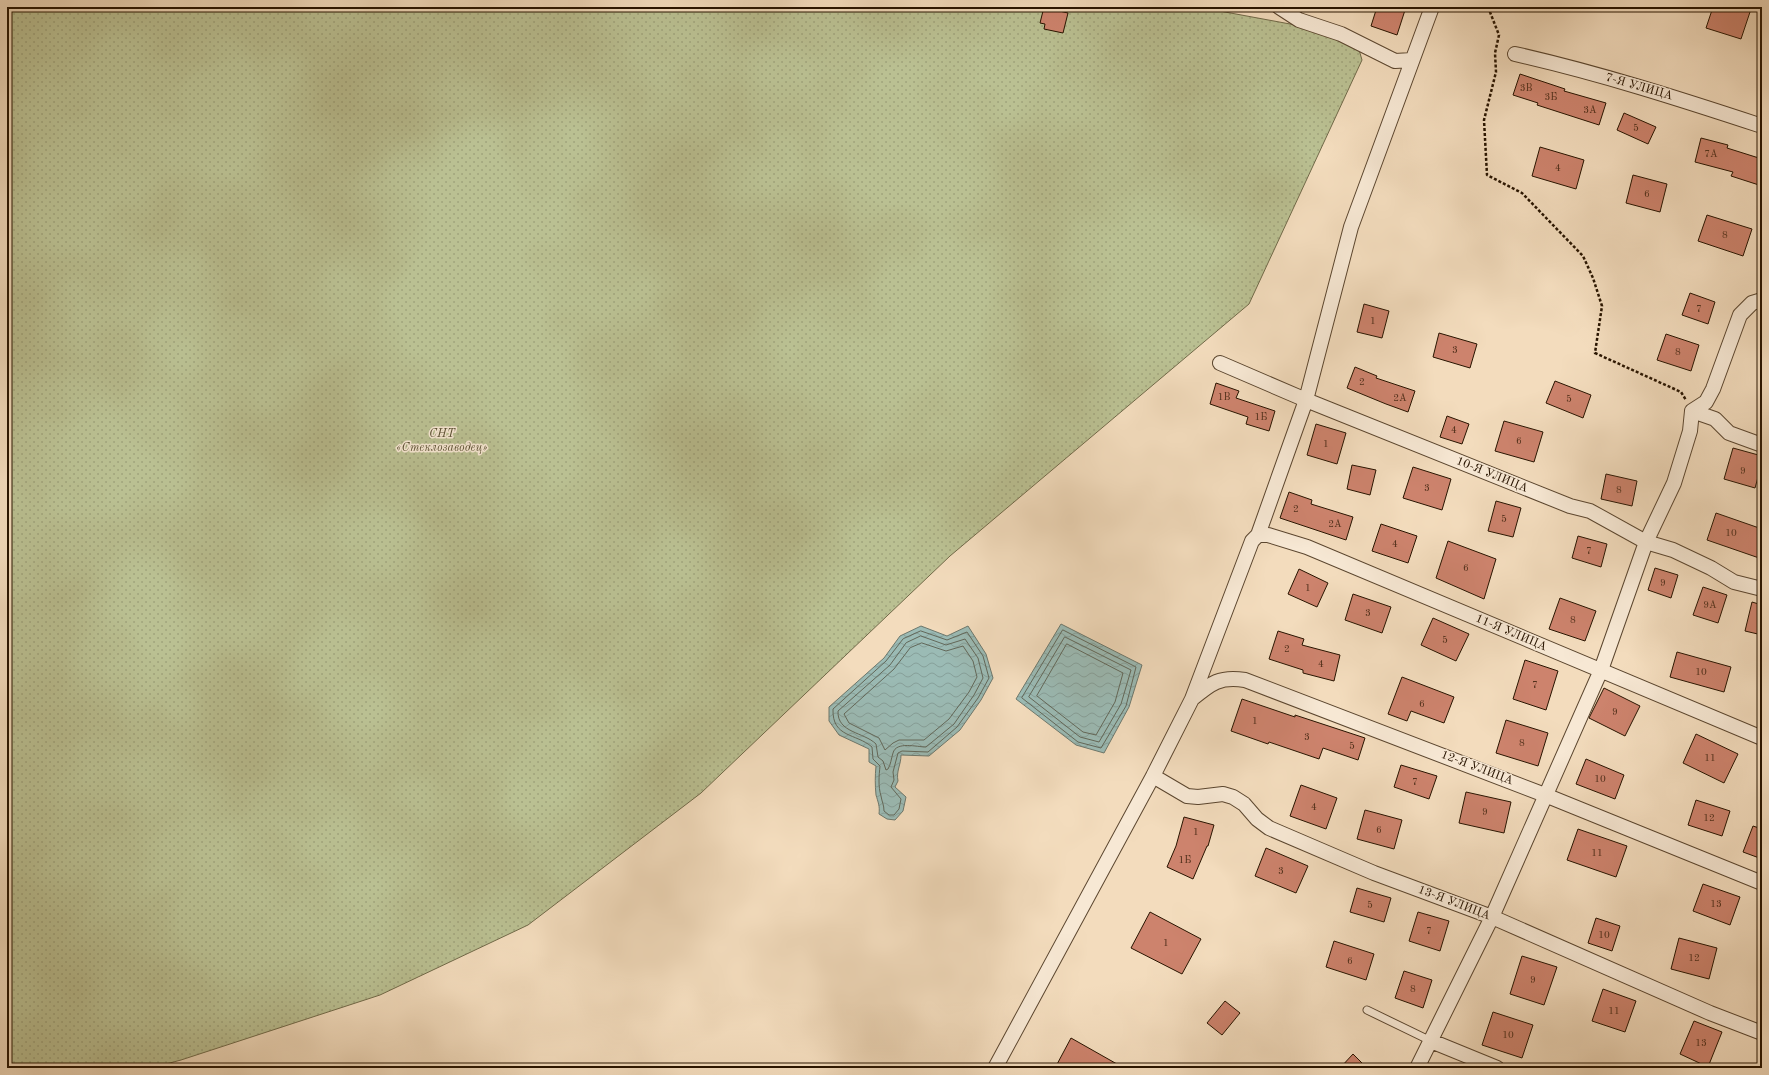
<svg xmlns="http://www.w3.org/2000/svg" width="1769" height="1075" font-family="'Old Standard TT',serif">
<style>
.grass{fill:url(#grass-dots);stroke:#716a49}
.water{fill:url(#water-waves);stroke:#6d786d}
.lines{fill:none;stroke-linecap:round;stroke-linejoin:round}
.shore{stroke:#62685a;stroke-width:1}
.building{fill:#cd836d;stroke:#281400}
.service-casing{stroke:#5b462f;stroke-width:9}
.minor-casing{stroke:#5b462f;stroke-width:16}
.path{stroke:#281400;stroke-width:2.5;stroke-dasharray:3 2;stroke-linecap:butt}
.service{stroke:#f7e8d4;stroke-width:7}
.minor{stroke:#f7e8d4;stroke-width:14}
.labels{text-anchor:middle;dominant-baseline:central;stroke-width:3;stroke-linejoin:round;paint-order:stroke}
.number-label{font-size:10px;fill:#51301b}
.street-label{font-size:12px;fill:#281400;stroke:#f7e8d4}
.park-label{font-size:12px;font-style:italic;fill:#5b5033;stroke:#f7e8d4}
</style>
<defs>
<pattern id="grass-dots" width="8" height="8" patternUnits="userSpaceOnUse"><rect width="8" height="8" fill="#bac092"/><path d="M2 2h.1M6 6h.1" fill="none" stroke="#a0a47c" stroke-width="1.8" stroke-linecap="round"/></pattern>
<pattern id="water-waves" width="16" height="10" patternUnits="userSpaceOnUse"><rect width="16" height="10" fill="#9bbbb5"/><path d="M0 5q4-4 8 0t8 0" fill="none" stroke="#86a09a"/></pattern>
</defs>
<rect width="100%" height="100%" fill="#f3dcbd"/>
<filter id="stains"><feTurbulence type="fractalNoise" baseFrequency=".005" numOctaves="4"/><feColorMatrix values="0 0 0 0 .2 0 0 0 0 .09 0 0 0 0 .02 0 0 0 .5 -.17"/></filter>
<radialGradient id="worn" r=".72"><stop offset=".6" stop-color="#630" stop-opacity="0"/><stop offset="1" stop-color="#630" stop-opacity=".3"/></radialGradient>
<path class="grass" d="M7,7H1198L1355,36L1362,60L1249,304L950,556L701,793L528,925L380,995L181,1060L151,1068H7Z"/>
<path class="water" d="M1061,624L1142,665L1129,707L1104,753L1076,745L1016,699Z
M921,626L947,636L968,626L986,654L993,678L981,700L960,730L929,756L901,755C901,765 896,771 898,781L895,787L906,797L903,811L895,820L887,819L879,814C880,806 878,802 876,795C875,785 875,776 876,766L869,762V749L839,735L829,721V707L884,658L900,636Z"/>
<g class="lines">
<path class="shore" d="M1063,630L1136,667L1126,706L1101,748L1078,742L1022,698Z
M921,631L947,640L967,632L983,656L989,678L978,698L957,727L928,752L902,751L898,753L893,772L894,780L891,787L901,799L899,809L894,815H889L884,811C884,805 882,802 881,796C878,786 879,776 880,766L873,759L872,747C856,733 832,738 833,709L886,661L903,639Z
M921,636L946,645L965,639L978,658L983,678L974,695L954,724L926,747C917,747 896,741 893,753C891,759 891,764 888,769L886,770L883,761L878,757L876,744C864,732 837,733 838,711L890,665L906,643Z
M1065,637L1131,670L1121,704L1099,742L1080,737L1029,697Z
M922,643L946,651L963,646L973,661L977,677L969,692L949,719L924,740H899L893,743L885,750L879,738L849,723L844,714L894,669L910,648Z
M1067,644L1123,673L1115,702L1096,735L1083,732L1037,696Z"/>
</g>
<path class="building" d="M1044,7H1056L1055,10L1068,13L1063,33L1044,29L1045,24L1040,23Z
M1377,7H1406L1397,35L1371,26Z
M1713,7H1745L1751,9L1741,39L1706,28Z
M1520,74L1565,89L1564,91L1606,103L1599,125L1537,105L1538,103L1513,95Z
M1624,113L1656,127L1648,144L1617,130Z
M1701,138L1728,145L1727,148L1762,159V186L1731,176L1733,172L1695,162Z
M1540,147L1584,160L1576,189L1532,176Z
M1633,175L1667,184L1660,212L1626,203Z
M1707,215L1752,229L1743,256L1698,241Z
M1690,293L1715,302L1708,324L1682,315Z
M1364,304L1389,311L1382,338L1357,332Z
M1439,333L1477,344L1470,368L1433,357Z
M1666,334L1699,345L1691,371L1657,360Z
M1355,367L1377,376L1376,378L1415,391L1408,412L1386,404L1347,388Z
M1555,381L1591,395L1583,418L1546,403Z
M1216,383L1239,391L1236,398L1275,411L1269,431L1246,424L1248,417L1210,404Z
M1447,416L1469,424L1462,444L1440,437Z
M1504,421L1543,432L1534,462L1495,451Z
M1316,424L1346,433L1337,464L1307,455Z
M1733,448L1762,456V463L1755,488L1724,479Z
M1352,465L1376,470L1370,495L1347,489Z
M1413,467L1451,479L1442,510L1403,498Z
M1606,474L1637,481L1632,506L1601,499Z
M1289,492L1312,500L1311,504L1353,517L1346,540L1280,518Z
M1496,501L1521,508L1513,537L1488,531Z
M1716,513L1762,529V559L1707,540Z
M1381,524L1417,536L1408,563L1372,551Z
M1578,536L1607,544L1601,567L1572,558Z
M1448,541L1496,559L1484,599L1436,578Z
M1655,568L1678,575L1671,598L1648,590Z
M1299,569L1328,583L1317,607L1288,594Z
M1703,587L1727,595L1718,623L1693,615Z
M1353,594L1391,607L1382,633L1345,620Z
M1560,598L1596,611L1585,641L1549,629Z
M1752,602L1762,605V635L1745,631Z
M1433,618L1469,634L1456,661L1421,645Z
M1278,631L1304,639L1302,645L1340,655L1334,681L1303,673V670L1269,659Z
M1677,652L1731,667L1724,692L1670,677Z
M1525,660L1558,671L1546,710L1513,699Z
M1402,677L1454,697L1444,723L1411,711L1407,721L1388,714Z
M1604,688L1640,706L1625,736L1589,718Z
M1242,699L1295,717V715L1365,738L1358,760L1323,748L1319,759L1269,742L1268,744L1231,731Z
M1506,720L1548,733L1538,766L1496,753Z
M1696,734L1738,754L1724,783L1683,763Z
M1586,759L1624,775L1615,799L1576,784Z
M1401,765L1437,776L1429,799L1394,787Z
M1301,785L1337,798L1326,829L1290,816Z
M1466,792L1511,802L1504,833L1459,823Z
M1696,800L1730,811L1722,836L1688,825Z
M1365,810L1402,820L1394,849L1357,839Z
M1184,817L1214,825L1208,846H1207L1193,879L1167,867L1176,846Z
M1753,826L1762,829V859L1743,852Z
M1578,829L1627,846L1616,877L1567,860Z
M1266,848L1308,866L1296,893L1255,876Z
M1703,884L1740,897L1730,925L1693,911Z
M1357,888L1391,898L1384,922L1350,912Z
M1150,912L1201,939L1182,974L1131,948Z
M1418,912L1449,921L1440,951L1409,941Z
M1596,918L1620,926L1612,951L1588,943Z
M1679,938L1717,948L1709,979L1671,969Z
M1334,941L1374,954L1366,980L1326,967Z
M1522,956L1557,967L1544,1005L1510,994Z
M1404,971L1432,980L1423,1008L1395,998Z
M1603,989L1636,1001L1625,1032L1592,1021Z
M1225,1001L1240,1013L1222,1035L1207,1023Z
M1493,1012L1533,1025L1522,1058L1482,1045Z
M1694,1021L1722,1032L1708,1067L1680,1054Z
M1071,1038L1124,1068H1055Z
M1353,1054L1367,1068H1340Z"/>
<g class="lines">
<defs>
<path id="service" d="M1367,1010L1431,1041"/>
<path id="minor" d="M1279,7L1299,20L1341,34L1395,61L1412,60
M1515,54C1599,73 1680,99 1762,126
M1220,363L1306,400L1570,506L1590,511L1646,542L1673,550L1711,568L1734,582L1762,589
M1692,411L1706,402L1713,389L1740,315L1752,303L1762,300
M1692,411L1715,419L1729,433L1762,445
M1258,535H1268L1307,547L1762,738
M1192,699C1211,683 1220,676 1245,680L1545,795L1762,883
M1153,776L1187,796L1198,797L1223,794L1233,797L1244,804L1257,819L1269,828L1374,873L1492,917L1710,1013L1762,1033
M1431,1041L1497,1068
M995,1068L1153,776L1192,699L1252,541L1258,535L1306,400L1351,227L1432,7
M1417,1068L1492,917L1601,670L1646,542L1674,483L1690,431L1692,411"/>
</defs>
<use href="#service" class="service-casing"/>
<use href="#minor" class="minor-casing"/>
<path class="path" d="M1488,7L1499,35L1495,53L1496,72L1484,120L1487,175L1522,193L1583,256L1593,278L1602,306L1595,353L1681,392L1686,400"/>
<use href="#service" class="service"/>
<use href="#minor" class="minor"/>
</g>
<g class="labels">
<g class="number-label">
<text x="1526" y="88">3В</text>
<text x="1551" y="97">3Б</text>
<text x="1590" y="110">3А</text>
<text x="1636" y="128">5</text>
<text x="1711" y="154">7А</text>
<text x="1558" y="168">4</text>
<text x="1647" y="194">6</text>
<text x="1725" y="235">8</text>
<text x="1699" y="309">7</text>
<text x="1373" y="321">1</text>
<text x="1455" y="350">3</text>
<text x="1678" y="352">8</text>
<text x="1362" y="382">2</text>
<text x="1224" y="397">1В</text>
<text x="1400" y="398">2А</text>
<text x="1569" y="399">5</text>
<text x="1261" y="417">1Б</text>
<text x="1454" y="430">4</text>
<text x="1519" y="441">6</text>
<text x="1326" y="444">1</text>
<text x="1743" y="471">9</text>
<text x="1427" y="488">3</text>
<text x="1619" y="490">8</text>
<text x="1296" y="509">2</text>
<text x="1504" y="519">5</text>
<text x="1335" y="524">2А</text>
<text x="1731" y="533">10</text>
<text x="1395" y="544">4</text>
<text x="1589" y="551">7</text>
<text x="1466" y="568">6</text>
<text x="1663" y="583">9</text>
<text x="1308" y="588">1</text>
<text x="1710" y="605">9А</text>
<text x="1368" y="613">3</text>
<text x="1573" y="620">8</text>
<text x="1445" y="640">5</text>
<text x="1287" y="649">2</text>
<text x="1321" y="664">4</text>
<text x="1701" y="672">10</text>
<text x="1535" y="685">7</text>
<text x="1422" y="704">6</text>
<text x="1615" y="712">9</text>
<text x="1255" y="721">1</text>
<text x="1307" y="737">3</text>
<text x="1522" y="743">8</text>
<text x="1352" y="746">5</text>
<text x="1710" y="758">11</text>
<text x="1600" y="779">10</text>
<text x="1415" y="782">7</text>
<text x="1314" y="807">4</text>
<text x="1485" y="812">9</text>
<text x="1709" y="818">12</text>
<text x="1379" y="830">6</text>
<text x="1196" y="832">1</text>
<text x="1597" y="853">11</text>
<text x="1185" y="860">1Б</text>
<text x="1281" y="871">3</text>
<text x="1716" y="904">13</text>
<text x="1370" y="905">5</text>
<text x="1429" y="931">7</text>
<text x="1604" y="935">10</text>
<text x="1166" y="943">1</text>
<text x="1694" y="958">12</text>
<text x="1350" y="961">6</text>
<text x="1533" y="980">9</text>
<text x="1413" y="989">8</text>
<text x="1614" y="1011">11</text>
<text x="1508" y="1035">10</text>
<text x="1701" y="1043">13</text>
</g>
<g class="street-label">
<text transform="translate(1639 87) rotate(16)">7-Я УЛИЦА</text>
<text transform="translate(1492 475) rotate(22)">10-Я УЛИЦА</text>
<text transform="translate(1511 633) rotate(23)">11-Я УЛИЦА</text>
<text transform="translate(1477 768) rotate(21)">12-Я УЛИЦА</text>
<text transform="translate(1454 903) rotate(21)">13-Я УЛИЦА</text>
</g>
<g class="park-label">
<text x="442" y="434">СНТ<tspan x="442" dy="14">«Стеклозаводец»</tspan></text>
</g>
</g>
<rect width="1769" height="1075" fill="none" stroke="#f3dcbd" stroke-width="24"/>
<rect x="8" y="8" width="1753" height="1059" fill="none" stroke="#281400" stroke-width="2"/>
<rect x="12" y="12" width="1745" height="1051" fill="none" stroke="#281400"/>
<rect width="100%" height="100%" filter="url(#stains)"/>
<rect width="100%" height="100%" fill="url(#worn)"/>
</svg>
